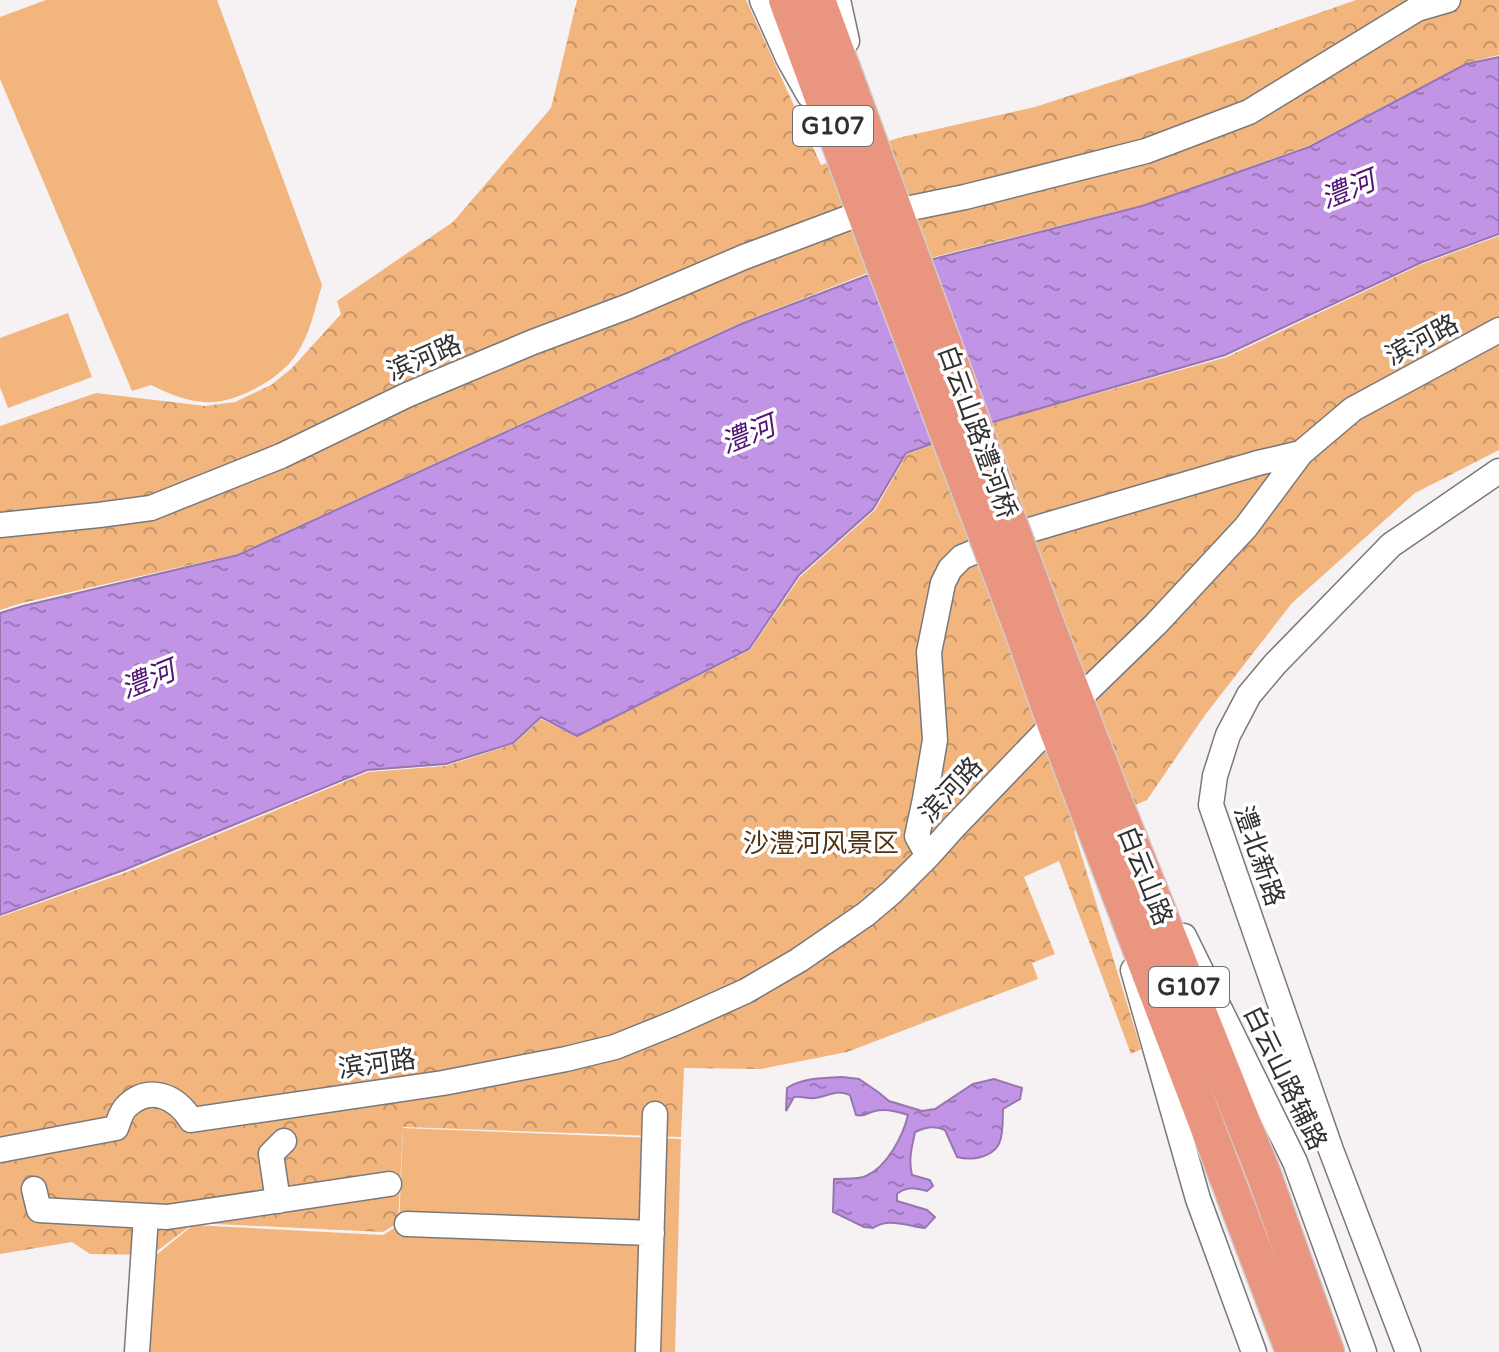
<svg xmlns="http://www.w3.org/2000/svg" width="1499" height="1352" font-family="'Varela Round','Noto Sans SC',sans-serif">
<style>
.forest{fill:url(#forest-crowns)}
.pitch{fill:#f2b57e}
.water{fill:url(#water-ripples);stroke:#9776af;stroke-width:2}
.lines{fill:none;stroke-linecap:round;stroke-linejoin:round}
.minor-casing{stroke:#7c7878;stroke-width:27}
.highway-casing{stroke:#cecdcd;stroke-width:37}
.minor{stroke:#fff;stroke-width:24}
.highway{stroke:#ea9580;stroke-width:34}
.highway-bridge-casing{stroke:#cecdcd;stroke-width:37;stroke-linecap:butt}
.highway-bridge{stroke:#ea9580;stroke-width:34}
.labels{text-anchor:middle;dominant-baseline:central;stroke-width:7;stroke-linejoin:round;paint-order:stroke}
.shield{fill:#fff;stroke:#706e6e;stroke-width:2}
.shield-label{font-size:24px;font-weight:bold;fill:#323030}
.street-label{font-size:26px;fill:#323030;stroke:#fff}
.park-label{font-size:26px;fill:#503214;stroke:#fff}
.water-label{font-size:28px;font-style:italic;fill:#531575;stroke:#fff}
</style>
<defs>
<pattern id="forest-crowns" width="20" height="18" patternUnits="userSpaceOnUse" patternTransform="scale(2)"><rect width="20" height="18" fill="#f2b57e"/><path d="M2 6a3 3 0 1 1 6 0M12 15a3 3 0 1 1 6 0" fill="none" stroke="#c59468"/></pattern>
<pattern id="water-ripples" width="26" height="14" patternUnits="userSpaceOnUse" patternTransform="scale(2)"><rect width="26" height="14" fill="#c294e5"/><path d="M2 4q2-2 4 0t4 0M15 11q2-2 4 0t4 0" fill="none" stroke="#9e79ba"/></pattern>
</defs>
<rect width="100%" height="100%" fill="#f6f1f2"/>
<path class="forest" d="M577,0H746L821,165L898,138L1035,107L1247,38L1356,0H1499V55L1466,63L1308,146L1143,205L865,274L740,323L238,554L22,603L0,610V426L96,393L205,406L235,402L271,385L292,368L341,314L337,301L453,222L551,108Z
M1499,236V450L1415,493L1292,603L1205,715L1147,800L1074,831L1141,1049L1131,1054L1059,861L1024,877L1055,954L1032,963L1038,979L847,1052L761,1069L684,1068L681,1137L403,1127L398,1223L383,1232L194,1223L152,1255L90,1254L72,1242L0,1254V917L127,872L368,772L446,766L514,744L541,719L577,737L750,650L800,577L875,510L907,454L996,422L1227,357L1420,265Z"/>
<path class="pitch" d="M46,0H217L322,285C315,308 310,335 296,355C280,379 234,405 204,402C185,401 168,393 151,385L132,391L0,79V17Z
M68,313L92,377L8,408L0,387V338Z
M403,1128L681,1139L675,1352H149L155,1256L193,1225L383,1235L399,1225Z"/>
<path class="water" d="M1499,57V234L1420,263L1225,355L993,422L906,453L873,509L799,575L749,649L577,736L541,717L513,743L446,764L367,770L124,870L0,915V613L23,606L238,555L741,324L866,276L1142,206L1309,147L1466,64Z
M842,1077L859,1079L878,1092L889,1101L922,1111L935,1109L973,1084L994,1079L1022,1088L1020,1099L1003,1109C1002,1132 1006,1152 977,1158C969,1159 964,1159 957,1157L945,1130C935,1125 925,1127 915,1132C912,1147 908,1159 912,1175L930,1180L933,1186L927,1191C915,1188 907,1186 897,1194V1201L927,1210L935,1217L925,1228C907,1226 888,1217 873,1228L864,1227L833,1212L834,1179C844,1178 857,1180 866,1176C887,1167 903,1136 908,1115C899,1112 885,1108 875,1111C866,1113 866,1117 856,1115L850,1095C833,1089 830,1096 815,1098C808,1099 801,1096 794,1097L786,1111L787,1088C802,1078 823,1078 842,1077Z"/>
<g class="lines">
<defs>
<path id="minor" d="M762,0L788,58L809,95
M838,0L847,41
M896,211L965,197L1146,151L1249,112L1417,9L1448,0
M0,525L99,515L151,508L281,456L407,395L452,376L533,342L629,306L744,257L864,212
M928,856L917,836L925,799L935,740L929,652L943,583L950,569L962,557L1023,532L1258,463L1301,453
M1184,936L1295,1162L1364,1352
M1133,970L1198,1199L1254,1352
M0,1150L116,1128C119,1121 121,1111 127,1106C150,1084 177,1097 191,1120L443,1083L566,1059L615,1047L677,1022L746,991L799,960L866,914L892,892L928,856L953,828L1054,723L1156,624L1246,527L1301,453L1353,409L1499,330
M34,1189L39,1210L167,1217L389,1184
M278,1201L271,1154L284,1141
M407,1224L652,1233
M137,1352L146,1216
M648,1352L655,1114
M1408,1352L1331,1150L1211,805L1215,776L1228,735L1249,695L1275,664L1391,545L1499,471"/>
<path id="highway" d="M786,0L879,253
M818,0L906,240
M1047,624L1112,794L1263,1172L1327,1352
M1023,634L1054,723L1293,1352"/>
</defs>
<use href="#minor" class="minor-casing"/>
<use href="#highway" class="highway-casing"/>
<use href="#minor" class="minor"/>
<use href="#highway" class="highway"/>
<defs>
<path id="highway-bridge" d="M906,240L1047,624
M879,253L1023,634"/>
</defs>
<use href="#highway-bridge" class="highway-bridge-casing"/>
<use href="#highway-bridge" class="highway-bridge"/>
</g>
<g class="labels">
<g class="shield">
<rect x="793" y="106" width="80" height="40" rx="6"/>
<rect x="1149" y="967" width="80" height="40" rx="6"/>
</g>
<g class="shield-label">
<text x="833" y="126">G107</text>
<text x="1189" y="987">G107</text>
</g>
<g class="street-label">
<text transform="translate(1422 340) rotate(-28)">滨河路</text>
<text transform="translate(424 358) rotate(-23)">滨河路</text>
<text transform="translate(977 432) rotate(70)">白云山路澧河桥</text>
<text transform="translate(951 790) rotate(-47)">滨河路</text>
<text transform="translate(1259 856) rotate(71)">澧北新路</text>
<text transform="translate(1145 876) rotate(68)">白云山路</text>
<text transform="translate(377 1064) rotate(-8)">滨河路</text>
<text transform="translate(1285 1078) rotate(64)">白云山路辅路</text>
</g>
<g class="park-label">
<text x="821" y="843">沙澧河风景区</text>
</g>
<g class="water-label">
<text transform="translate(1348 190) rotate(-22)">澧河</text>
<text transform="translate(748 435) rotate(-22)">澧河</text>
<text transform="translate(148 680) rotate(-22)">澧河</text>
</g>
</g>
</svg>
